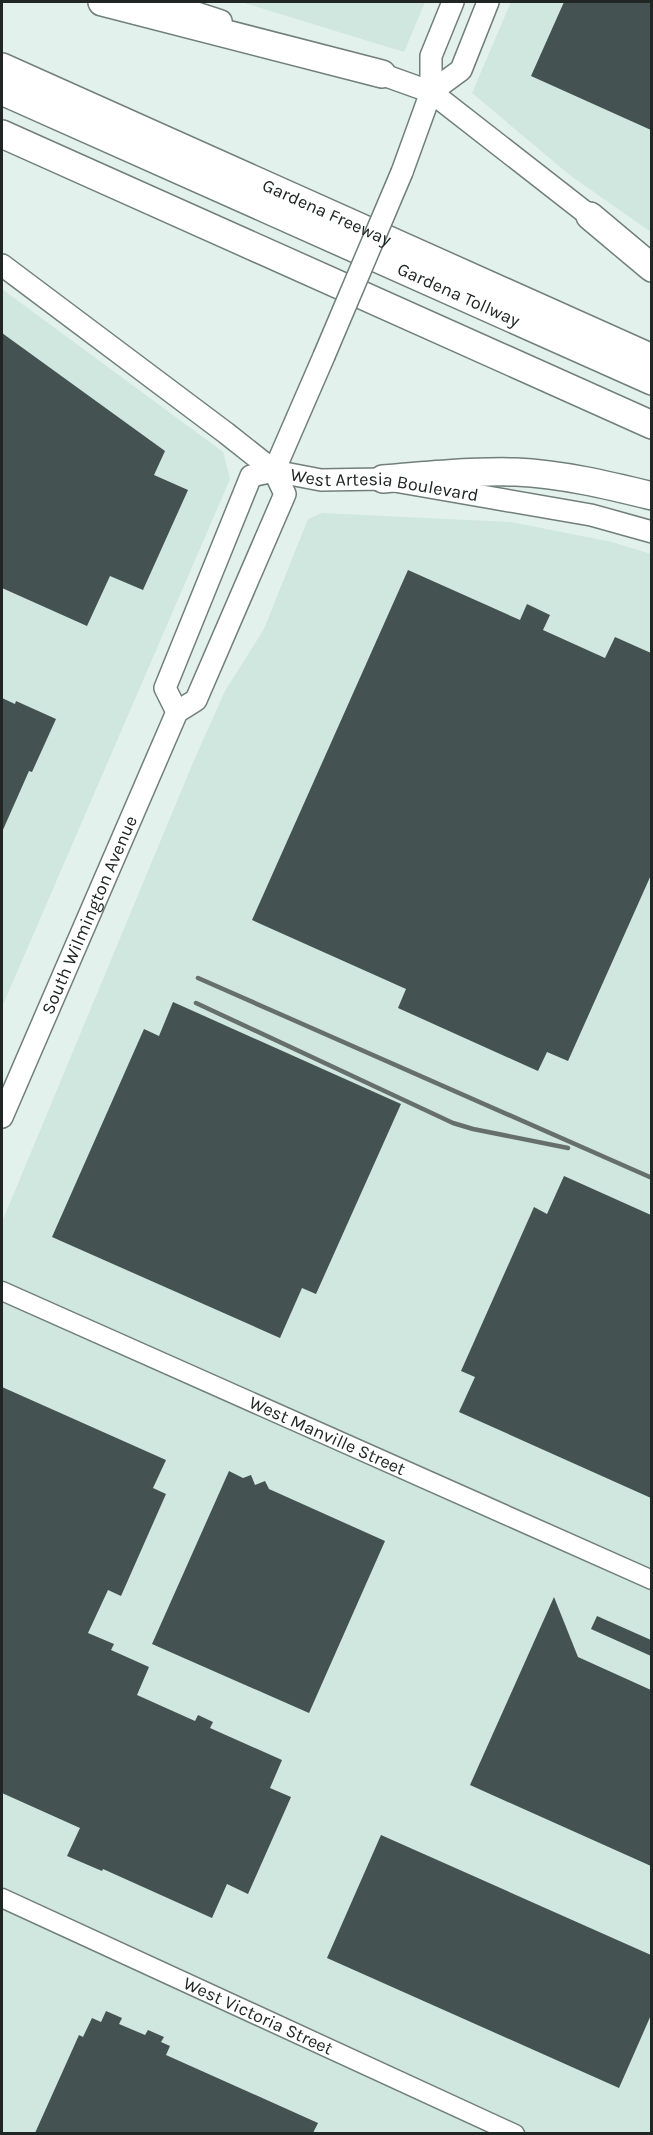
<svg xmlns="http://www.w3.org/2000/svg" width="653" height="2135" font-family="Karla,sans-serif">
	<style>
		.built { fill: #cfe7de }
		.building { fill: #445251 }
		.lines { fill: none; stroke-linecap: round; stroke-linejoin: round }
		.tertiary-casing { stroke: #717f7a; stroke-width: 21 }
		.secondary-casing { stroke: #717f7a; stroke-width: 24 }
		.motorway-casing { stroke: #717f7a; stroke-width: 30 }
		.tertiary { stroke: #fff; stroke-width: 18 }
		.secondary { stroke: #fff; stroke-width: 21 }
		.motorway { stroke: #fff; stroke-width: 27 }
		.rail { stroke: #666f6c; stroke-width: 4.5 }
		.secondary-bridge-casing { stroke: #717f7a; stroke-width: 24; stroke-linecap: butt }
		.secondary-bridge { stroke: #fff; stroke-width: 21 }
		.labels { text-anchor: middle; stroke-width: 6; stroke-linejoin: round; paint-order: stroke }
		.street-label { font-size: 18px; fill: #202624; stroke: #fff }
	</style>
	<rect width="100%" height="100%" fill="#e2f1ec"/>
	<path class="built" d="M 241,2 L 425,2 L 404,52 Z
		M 511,2 L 651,2 L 651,232 L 571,176 L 472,93 Z
		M 2,289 L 223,452 L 230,479 L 2,1007 Z
		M 322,513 L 511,522 L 612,542 L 651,554 L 651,2133 L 2,2134 L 2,1222 L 195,758 L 225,691 L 264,629 L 308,519 Z"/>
	<path class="building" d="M 564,2 L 651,2 L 651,130 L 531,76 Z
		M 2,333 L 165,451 L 154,475 L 188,490 L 143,590 L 110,576 L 87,626 L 2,588 Z
		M 408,570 L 520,620 L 527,604 L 550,615 L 543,630 L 605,658 L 615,637 L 651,653 L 651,875 L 568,1061 L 547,1052 L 538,1071 L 398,1008 L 406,989 L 252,920 Z
		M 2,698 L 15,704 L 16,701 L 56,719 L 32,772 L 29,771 L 2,832 Z
		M 173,1002 L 401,1104 L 316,1294 L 302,1288 L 280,1338 L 52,1237 L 144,1029 L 159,1036 Z
		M 564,1176 L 651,1215 L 651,1498 L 459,1412 L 475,1377 L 461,1371 L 534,1207 L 547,1214 Z
		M 2,1387 L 166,1460 L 153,1488 L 166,1494 L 121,1596 L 108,1590 L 88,1633 L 114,1644 L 111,1650 L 149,1667 L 137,1695 L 195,1721 L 198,1715 L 213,1722 L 210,1728 L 282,1760 L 270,1788 L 291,1797 L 248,1894 L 227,1884 L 212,1918 L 103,1869 L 102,1871 L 67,1856 L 80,1828 L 2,1793 Z
		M 229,1471 L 243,1478 L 251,1475 L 255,1485 L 265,1481 L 269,1489 L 385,1541 L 309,1713 L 152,1644 Z
		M 554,1597 L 578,1657 L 651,1690 L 651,1866 L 470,1785 Z
		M 597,1616 L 651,1640 L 651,1656 L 591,1629 Z
		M 381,1835 L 651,1955 L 651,2015 L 619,2088 L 327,1958 Z
		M 106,2011 L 122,2018 L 119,2024 L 145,2035 L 148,2030 L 164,2037 L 161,2042 L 170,2046 L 166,2055 L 318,2123 L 313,2133 L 35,2133 L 79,2035 L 83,2037 L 92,2018 L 101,2022 Z"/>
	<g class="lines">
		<g class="tertiary-casing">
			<g id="tertiary">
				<path id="s1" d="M 2,1291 L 652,1580"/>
				<path id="s2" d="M 2,1898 L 515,2134"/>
			</g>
		</g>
		<g class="secondary-casing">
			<g id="secondary">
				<path d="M 163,2 L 221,21"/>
				<path d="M 367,69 L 431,92 L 590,216 L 602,224"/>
				<path d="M 431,92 L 461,70 L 488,2"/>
				<path d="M 402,172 L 431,92 L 431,56 L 453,2"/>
				<path id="s3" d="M 2,265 L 226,433 L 274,471 L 321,480 L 383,479 L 591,515 L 652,532"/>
				<path d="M 177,712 L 165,688 L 251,476 L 274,471"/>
				<path id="s4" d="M 2,1117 L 177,712 L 196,700 L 285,494 L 274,471 L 324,356"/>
			</g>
		</g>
		<g class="motorway-casing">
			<g id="motorway">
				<path d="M 102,2 L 382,74"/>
				<path id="s5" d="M 2,67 L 652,358"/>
				<path id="s6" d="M 2,91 L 652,381"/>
				<path d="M 2,134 L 652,425"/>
				<path d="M 590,216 L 652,268"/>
				<path d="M 383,479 C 427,475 471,471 516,472 C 561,474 608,485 652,496"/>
			</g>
		</g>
		<use href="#tertiary" class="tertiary"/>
		<use href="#secondary" class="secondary"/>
		<use href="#motorway" class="motorway"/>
		<path class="rail" d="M 198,978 L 652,1178
			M 196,1003 L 453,1123 L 473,1129 L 568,1148"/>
		<g class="secondary-bridge-casing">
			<path id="secondary-bridge" d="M 324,356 L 402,172"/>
		</g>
		<use href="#secondary-bridge" class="secondary-bridge"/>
	</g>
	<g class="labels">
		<g class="street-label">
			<text dy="6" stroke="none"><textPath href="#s5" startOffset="356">Gardena Freeway</textPath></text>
			<text dy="6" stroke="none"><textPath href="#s6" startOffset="500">Gardena Tollway</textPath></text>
			<text dy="6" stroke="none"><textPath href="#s3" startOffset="453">West Artesia Boulevard</textPath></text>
			<text dy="6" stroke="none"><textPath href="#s4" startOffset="220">South Wilmington Avenue</textPath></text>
			<text dy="6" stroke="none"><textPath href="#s1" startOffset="356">West Manville Street</textPath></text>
			<text dy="6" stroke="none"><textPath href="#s2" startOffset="282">West Victoria Street</textPath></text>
		</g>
	</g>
	<rect width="653" height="2135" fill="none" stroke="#202624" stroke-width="6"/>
</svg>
